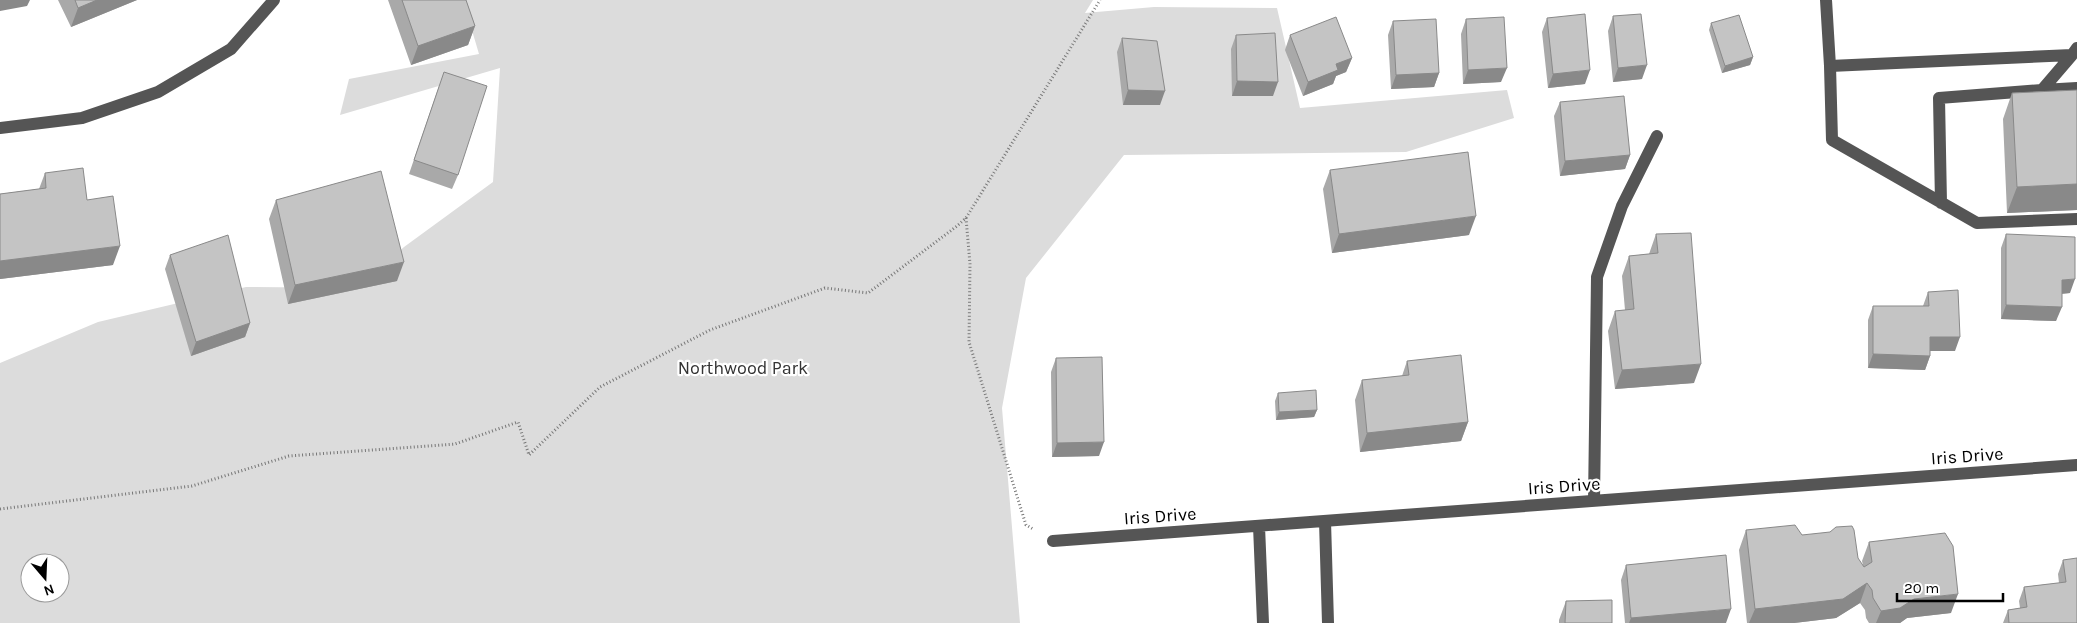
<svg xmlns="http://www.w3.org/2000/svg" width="2077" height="623" font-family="Karla,sans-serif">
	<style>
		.green { fill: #dcdcdc; fill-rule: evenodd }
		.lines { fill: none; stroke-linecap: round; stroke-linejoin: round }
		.path { stroke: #777; stroke-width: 3; stroke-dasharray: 1 2.5; stroke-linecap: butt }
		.minor { stroke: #555; stroke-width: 12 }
		.wall { fill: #a9a9a9 }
		.shaded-wall { fill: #898989 }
		.building { fill: #c4c4c4; stroke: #898989 }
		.labels { text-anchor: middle; stroke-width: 4.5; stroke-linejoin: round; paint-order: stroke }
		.park-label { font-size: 18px; fill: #333; stroke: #fff }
		.street-label { font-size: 18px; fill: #000; stroke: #fff }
	</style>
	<rect width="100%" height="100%" fill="#fff"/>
	<path class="green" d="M 463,0 L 1093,0 L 1085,13 L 1154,7 L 1277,8 L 1300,108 L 1507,90 L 1514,118 L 1406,152 L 1124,155 L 1026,278 L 1002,408 L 1020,623 L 0,623 L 0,363 L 98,322 L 246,287 L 358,288 L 404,247 L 493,182 L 500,68 L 340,115 L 349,79 L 479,54 ZM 30,563 L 60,563 L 60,593 L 30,593 Z"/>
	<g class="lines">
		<path class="path" d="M 966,218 L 970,264 L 969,342 L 1026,525 L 1033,529
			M 0,509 L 192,486 L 289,456 L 455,444 L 518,422 L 529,455 L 600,387 L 710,330 L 825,288 L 868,293 L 957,226 L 966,218 L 1100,0"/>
		<path class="minor" d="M 1826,0 L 1830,66 L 2072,55 L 2077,48
			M 1830,66 L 1832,140 L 1977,223 L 2077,219
			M 2042,90 L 2077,88
			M 0,128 L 82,118 L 158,92 L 231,49 L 274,0
			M 1941,203 L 1939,98 L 2042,90 L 2072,55
			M 1594,501 L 1597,277 L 1622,206 L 1657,136
			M 1325,521 L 1328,623
			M 1259,526 L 1263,623
			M 1053,541 L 2077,465"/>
	</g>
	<path class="wall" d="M 58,0 L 137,0 L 71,27 Z
		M 388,0 L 466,0 L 475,26 L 468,45 L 411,65 Z
		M 1613,16 L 1642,79 L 1613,82 L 1608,31 Z
		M 1547,18 L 1585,84 L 1548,88 L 1542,32 Z
		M 1466,19 L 1501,82 L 1463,84 L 1461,34 Z
		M 1393,21 L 1439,73 L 1434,87 L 1391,89 L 1388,35 Z
		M 1711,23 L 1753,57 L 1750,65 L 1722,73 L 1709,30 Z
		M 1236,35 L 1273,96 L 1232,96 L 1231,49 Z
		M 1290,35 L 1352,58 L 1346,72 L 1336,76 L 1333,84 L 1303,96 L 1285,50 Z
		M 1122,38 L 1160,105 L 1123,105 L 1117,52 Z
		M 439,86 L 458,175 L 452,189 L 409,174 Z
		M 2077,90 L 2077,210 L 2007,213 L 2003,119 L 2012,93 Z
		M 1560,102 L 1630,155 L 1625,169 L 1560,176 L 1554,116 Z
		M 1330,170 L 1469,235 L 1332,253 L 1323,189 Z
		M 45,173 L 87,200 L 113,265 L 0,279 L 0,194 L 39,189 Z
		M 276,200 L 397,281 L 288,304 L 269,219 Z
		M 1656,234 L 1694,383 L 1615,389 L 1608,331 L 1615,311 L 1625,310 L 1622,276 L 1629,256 L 1649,254 Z
		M 2006,234 L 2070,293 L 2062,294 L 2056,321 L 2001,319 L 2001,248 Z
		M 170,255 L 250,323 L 245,337 L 191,356 L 165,269 Z
		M 1928,292 L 1955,351 L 1930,351 L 1930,356 L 1925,370 L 1868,368 L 1868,320 L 1873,306 L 1923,306 Z
		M 1056,358 L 1099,456 L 1052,457 L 1051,372 Z
		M 1407,361 L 1468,422 L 1461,441 L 1360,452 L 1355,400 L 1362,380 L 1402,376 Z
		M 1278,393 L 1317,410 L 1314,417 L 1276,420 L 1275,401 Z
		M 1746,530 L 1802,535 L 1863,565 L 1862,561 L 1869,542 L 1951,613 L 1907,618 L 1900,623 L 1869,623 L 1866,618 L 1865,610 L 1860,603 L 1836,618 L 1794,623 L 1747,623 L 1739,550 Z
		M 2063,560 L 2077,623 L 2003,623 L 2008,610 L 2020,608 L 2019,601 L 2024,587 L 2059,583 L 2058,574 Z
		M 1626,565 L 1726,623 L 1625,623 L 1621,580 Z
		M 1566,601 L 1612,623 L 1559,623 L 1559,620 Z"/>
	<path class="shaded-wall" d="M 0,0 L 30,0 L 27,6 L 0,11 Z
		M 97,0 L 137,0 L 71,27 L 78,8 Z
		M 475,26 L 468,45 L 411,65 L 418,46 Z
		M 1753,57 L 1750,65 L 1722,73 L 1725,66 Z
		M 1352,58 L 1346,72 L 1336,76 L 1333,84 L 1303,96 L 1308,82 L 1336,64 Z
		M 1647,65 L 1642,79 L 1613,82 L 1618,68 Z
		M 1507,68 L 1501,82 L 1463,84 L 1468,70 Z
		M 1590,70 L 1585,84 L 1548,88 L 1553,74 Z
		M 1439,73 L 1434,87 L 1391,89 L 1396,75 Z
		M 1237,81 L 1278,82 L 1273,96 L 1232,96 Z
		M 1128,90 L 1165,91 L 1160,105 L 1123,105 Z
		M 1630,155 L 1625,169 L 1560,176 L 1565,161 Z
		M 2077,184 L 2077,210 L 2007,213 L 2017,187 Z
		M 1476,216 L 1469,235 L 1332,253 L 1339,234 Z
		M 120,246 L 113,265 L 0,279 L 0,261 Z
		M 404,262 L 397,281 L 288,304 L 295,285 Z
		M 2075,279 L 2070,293 L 2057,294 L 2062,280 Z
		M 2006,305 L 2062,307 L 2056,321 L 2001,319 Z
		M 250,323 L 245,337 L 191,356 L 196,342 Z
		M 1930,337 L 1960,337 L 1955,351 L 1925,351 Z
		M 1873,354 L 1930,356 L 1925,370 L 1868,368 Z
		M 1701,364 L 1694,383 L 1615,389 L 1622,370 Z
		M 1317,410 L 1314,417 L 1276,420 L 1279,412 Z
		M 1468,422 L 1461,441 L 1360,452 L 1367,433 Z
		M 1104,442 L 1099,456 L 1052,457 L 1057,443 Z
		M 1867,583 L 1860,603 L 1836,618 L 1794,623 L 1749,623 L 1755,609 Z
		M 1958,594 L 1951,613 L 1907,618 L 1900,623 L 1876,623 L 1881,611 L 1914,599 Z
		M 1731,609 L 1726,623 L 1629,623 L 1631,618 Z"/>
	<path class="building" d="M 75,0 L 97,0 L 78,8 Z
		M 402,0 L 466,0 L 475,26 L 418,46 Z
		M 1585,14 L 1590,70 L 1553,74 L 1547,18 Z
		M 1641,14 L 1647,65 L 1618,68 L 1613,16 Z
		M 1739,15 L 1753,57 L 1725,66 L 1711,23 Z
		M 1336,17 L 1352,58 L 1336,64 L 1338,70 L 1308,82 L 1290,35 Z
		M 1504,17 L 1507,68 L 1468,70 L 1466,19 Z
		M 1436,19 L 1439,73 L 1396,75 L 1393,21 Z
		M 1275,33 L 1278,82 L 1237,81 L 1236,35 Z
		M 1122,38 L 1157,41 L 1165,91 L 1128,90 Z
		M 444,72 L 487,86 L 458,175 L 414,160 Z
		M 2077,90 L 2077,184 L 2017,187 L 2012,93 Z
		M 1624,96 L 1630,155 L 1565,161 L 1560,102 Z
		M 1468,152 L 1476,216 L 1339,234 L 1330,170 Z
		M 83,168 L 87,200 L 113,196 L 120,246 L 0,261 L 0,194 L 46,188 L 45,173 Z
		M 381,171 L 404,262 L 295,285 L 276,200 Z
		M 1691,233 L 1701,364 L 1622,370 L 1615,311 L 1634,309 L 1629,256 L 1658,253 L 1656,234 Z
		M 2006,234 L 2075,237 L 2075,279 L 2062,280 L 2062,307 L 2006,305 Z
		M 228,235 L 250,323 L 196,342 L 170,255 Z
		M 1958,290 L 1960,337 L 1930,337 L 1930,356 L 1873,354 L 1873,306 L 1929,306 L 1928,292 Z
		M 1461,355 L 1468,422 L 1367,433 L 1362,380 L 1409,375 L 1407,361 Z
		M 1102,357 L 1104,442 L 1057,443 L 1056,358 Z
		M 1316,390 L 1317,410 L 1279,412 L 1278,393 Z
		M 1795,525 L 1802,535 L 1830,532 L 1836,527 L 1852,526 L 1854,530 L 1858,558 L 1864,567 L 1872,562 L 1869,542 L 1945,533 L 1953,546 L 1958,594 L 1914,599 L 1900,608 L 1881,611 L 1873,598 L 1872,590 L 1867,583 L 1843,599 L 1755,609 L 1746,530 Z
		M 1726,555 L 1731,609 L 1631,618 L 1626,565 Z
		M 2077,558 L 2077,623 L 2009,623 L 2008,610 L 2027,607 L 2024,587 L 2066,582 L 2063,560 Z
		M 1612,600 L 1612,623 L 1565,623 L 1566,601 Z"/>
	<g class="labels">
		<g class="park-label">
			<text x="743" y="374">Northwood Park</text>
		</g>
		<g class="street-label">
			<text transform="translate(1967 456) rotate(-4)" y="6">Iris Drive</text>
			<text transform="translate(1564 486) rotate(-4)" y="6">Iris Drive</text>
			<text transform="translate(1160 516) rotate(-4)" y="6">Iris Drive</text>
		</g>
	</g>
	<g transform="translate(45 578) rotate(161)"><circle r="24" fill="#ffffff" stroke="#999999"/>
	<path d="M0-4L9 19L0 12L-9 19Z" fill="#000000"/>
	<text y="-8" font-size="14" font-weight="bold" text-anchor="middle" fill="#000000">N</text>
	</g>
	<path d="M1897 593v8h106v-8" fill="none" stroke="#000000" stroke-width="2.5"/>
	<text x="1904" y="593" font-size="15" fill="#000000" stroke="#ffffff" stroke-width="4" paint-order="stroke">20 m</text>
</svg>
